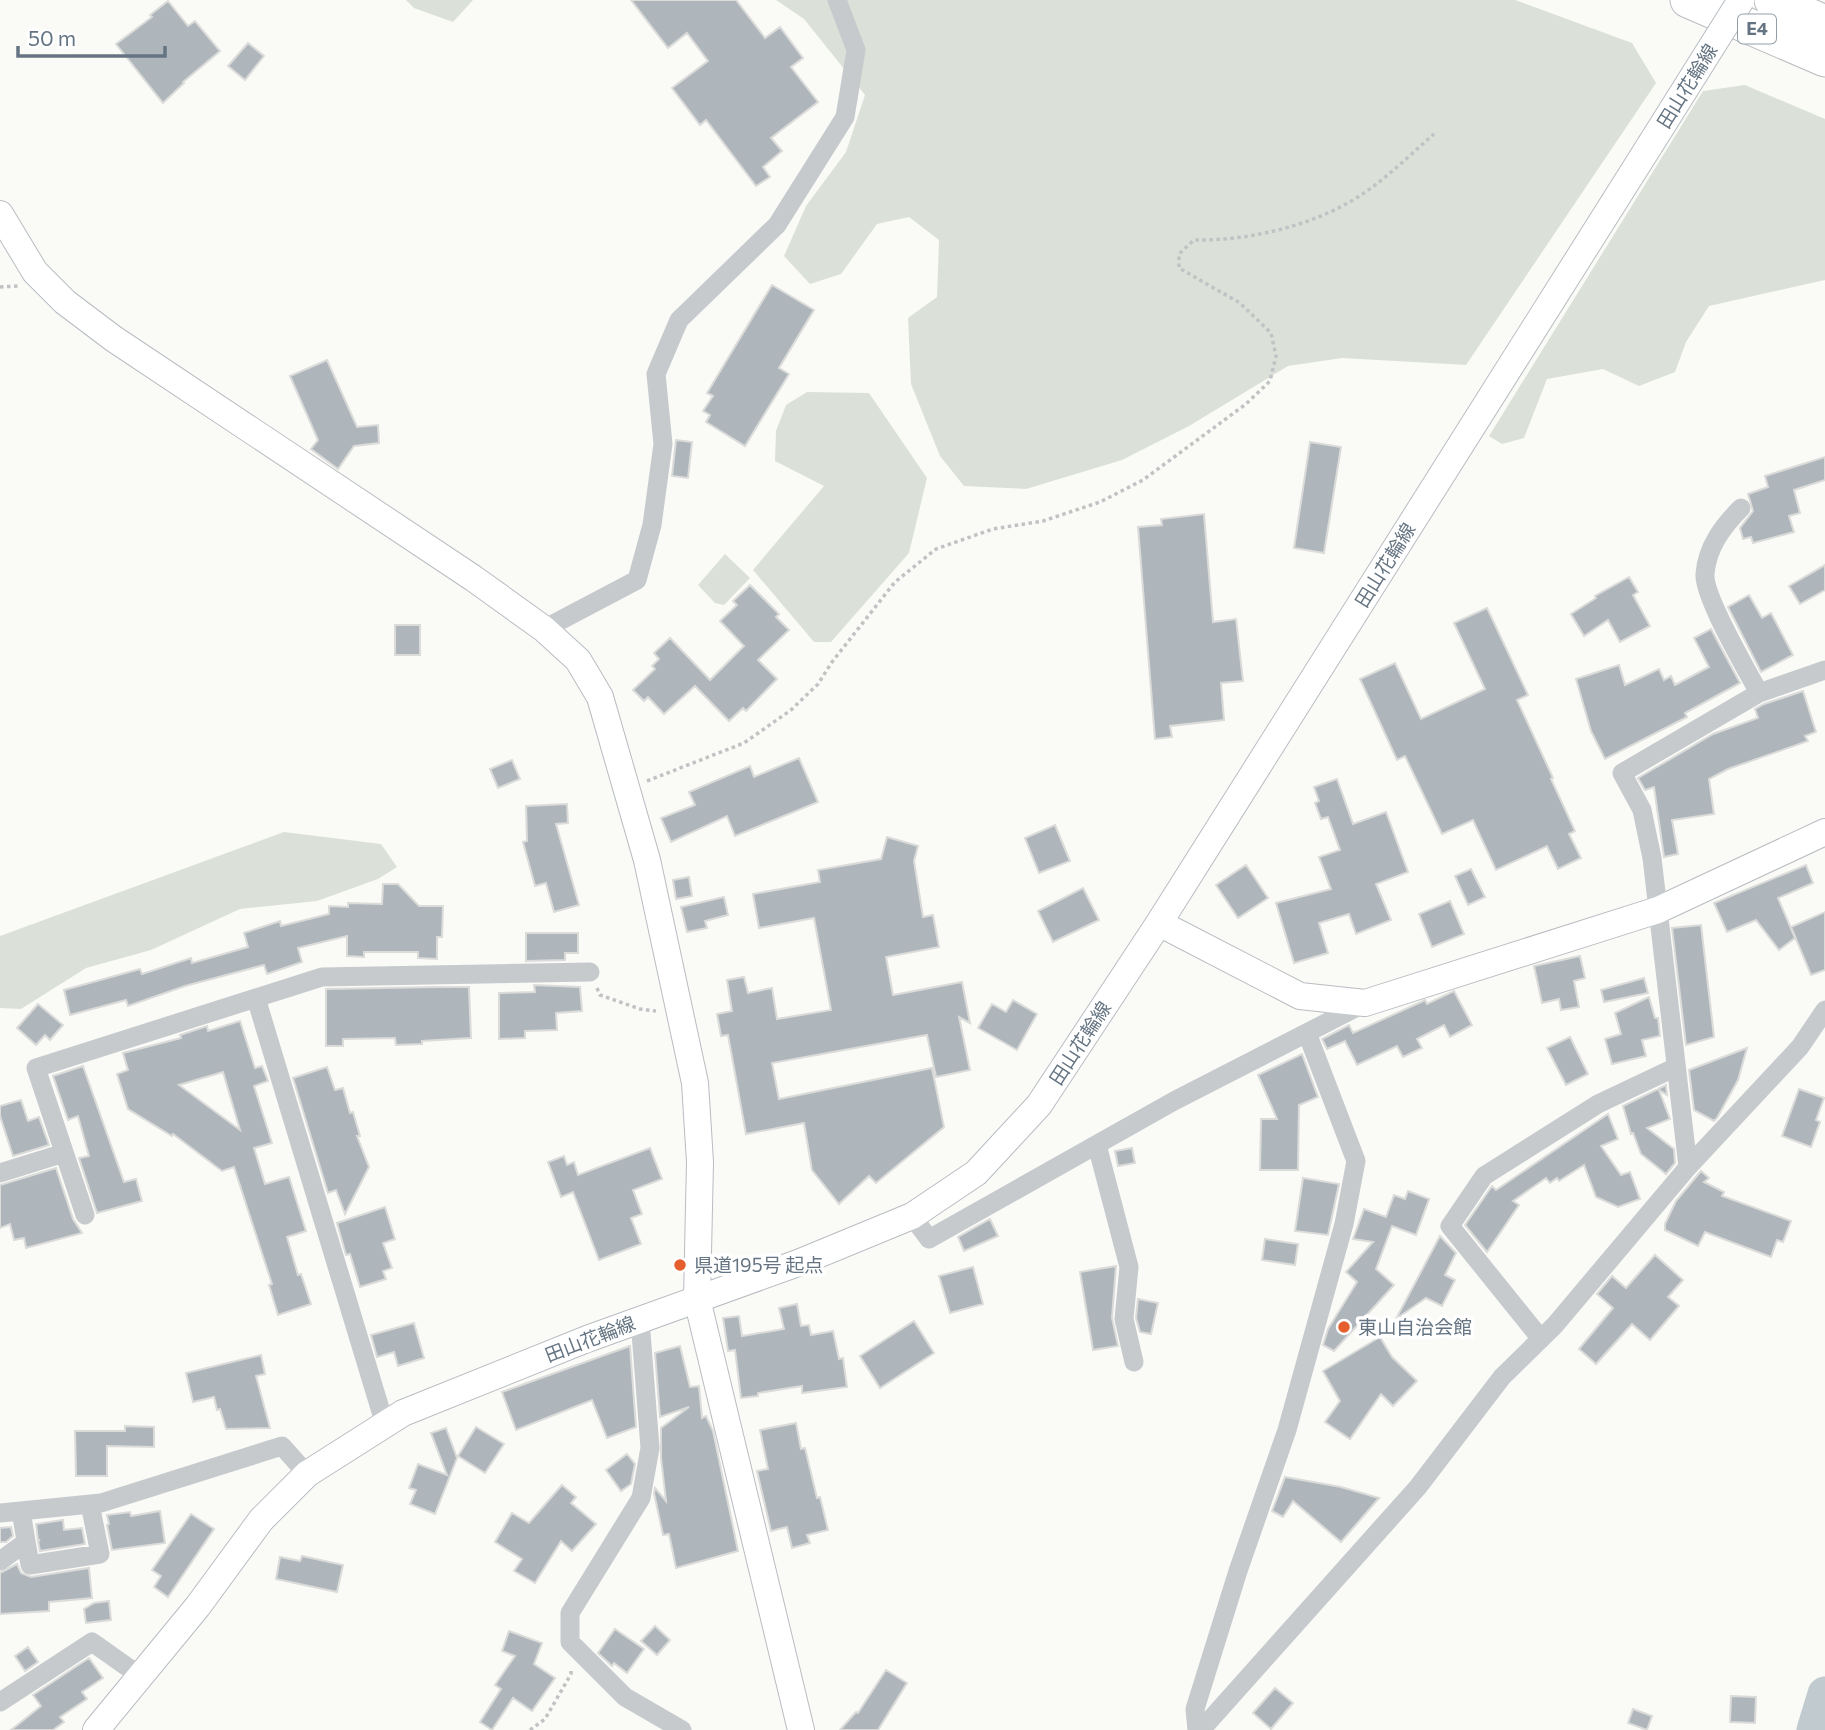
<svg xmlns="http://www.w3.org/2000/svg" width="1825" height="1730" font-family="Commissioner,'Noto Sans JP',sans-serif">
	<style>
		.green { fill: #dbe1d8 }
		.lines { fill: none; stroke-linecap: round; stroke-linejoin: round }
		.river { stroke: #c0cacf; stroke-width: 35 }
		.building { fill: #aeb6bc; stroke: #dbdcda; stroke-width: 2; fill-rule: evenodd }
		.secondary-casing { stroke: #b8bdc2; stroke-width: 28 }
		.highway-casing { stroke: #b9bcbf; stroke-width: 37 }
		.path { stroke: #c0c2c4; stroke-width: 3.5; stroke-dasharray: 3.5 3.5; stroke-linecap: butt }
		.street { stroke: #c6cacd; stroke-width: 19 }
		.secondary { stroke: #fff; stroke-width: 26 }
		.highway { stroke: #fff; stroke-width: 35 }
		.secondary-bridge-casing { stroke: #b8bdc2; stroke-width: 28; stroke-linecap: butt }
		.secondary-bridge { stroke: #fff; stroke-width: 26 }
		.poi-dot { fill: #e45f2d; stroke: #fff; stroke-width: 2.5 }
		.labels { text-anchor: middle; stroke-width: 7; stroke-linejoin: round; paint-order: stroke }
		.shield { fill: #fff; stroke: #939ea8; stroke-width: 2 }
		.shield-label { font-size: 18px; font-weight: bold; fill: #657482 }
		.street-label { font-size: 19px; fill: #657482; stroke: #fff }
		.poi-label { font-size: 19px; fill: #657482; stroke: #fff; text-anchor: start }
	</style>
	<rect width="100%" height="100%" fill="#fafaf7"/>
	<path class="green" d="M 406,0 L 473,0 L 453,22 L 414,8 Z
		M 776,0 L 1515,0 L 1632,43 L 1656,83 L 1466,365 L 1342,358 L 1288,366 L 1189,426 L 1122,460 L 1026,489 L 964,486 L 940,456 L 911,384 L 908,318 L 937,297 L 939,240 L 909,217 L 877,224 L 841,274 L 810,284 L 784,256 L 806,206 L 846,152 L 865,95 L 804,19 Z
		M 1745,85 L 1825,119 L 1825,280 L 1709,306 L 1686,342 L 1675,372 L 1639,386 L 1603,369 L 1547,379 L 1524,438 L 1502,444 L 1489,436 L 1703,91 Z
		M 807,392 L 869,393 L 927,478 L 909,553 L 831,642 L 814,642 L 753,570 L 824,486 L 775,461 L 776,431 L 786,405 Z
		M 725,554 L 750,578 L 724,605 L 715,603 L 698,585 Z
		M 284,832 L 381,844 L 397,867 L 378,879 L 317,901 L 240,909 L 151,950 L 86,968 L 21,1009 L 0,1008 L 0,936 Z"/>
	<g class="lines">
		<path class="river" d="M 1814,1730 L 1825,1694"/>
	</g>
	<path class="building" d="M 631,0 L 736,0 L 765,38 L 780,27 L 803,58 L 791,67 L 818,102 L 771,138 L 782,151 L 763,167 L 770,177 L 756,186 L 706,120 L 700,125 L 672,88 L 708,61 L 687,33 L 668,48 Z
		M 168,1 L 188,26 L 195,21 L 220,51 L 183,82 L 184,83 L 163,103 L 116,44 L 152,17 L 150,15 Z
		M 248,43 L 264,56 L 245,80 L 228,66 Z
		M 772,285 L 814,310 L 779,368 L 789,374 L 745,446 L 706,422 L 710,415 L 703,411 L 713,396 L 707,393 Z
		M 327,360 L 357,427 L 378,425 L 379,443 L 354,446 L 338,469 L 311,449 L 318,440 L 290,376 Z
		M 676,440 L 692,442 L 688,478 L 672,476 Z
		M 1310,442 L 1341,447 L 1324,553 L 1294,548 Z
		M 1825,457 L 1825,480 L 1794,490 L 1800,513 L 1789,516 L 1794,532 L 1753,543 L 1751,537 L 1743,539 L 1740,528 L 1753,511 L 1748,494 L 1768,487 L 1765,476 Z
		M 1204,514 L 1213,622 L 1236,619 L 1243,681 L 1221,683 L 1224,720 L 1170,726 L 1172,737 L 1155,739 L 1138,527 L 1162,525 L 1161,519 Z
		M 1825,565 L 1825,590 L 1800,604 L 1789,586 Z
		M 1629,577 L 1638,592 L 1633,595 L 1650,626 L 1620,642 L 1608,620 L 1584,636 L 1571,614 L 1596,598 L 1595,596 Z
		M 750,585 L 779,614 L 776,617 L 789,630 L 758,660 L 777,679 L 746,711 L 743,708 L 729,721 L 695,686 L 664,714 L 648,697 L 644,701 L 633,690 L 655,669 L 652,666 L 659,659 L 654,653 L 670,638 L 710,680 L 744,646 L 720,621 L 737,605 L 733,601 Z
		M 1749,595 L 1762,618 L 1771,613 L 1793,655 L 1761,672 L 1728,607 Z
		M 1487,608 L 1528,695 L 1517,700 L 1553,778 L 1551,779 L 1575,831 L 1569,834 L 1581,858 L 1558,869 L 1547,846 L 1496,870 L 1473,820 L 1442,834 L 1405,756 L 1397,760 L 1360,679 L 1395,663 L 1421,719 L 1485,689 L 1454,623 Z
		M 395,625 L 420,625 L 420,655 L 395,655 Z
		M 1711,629 L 1740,683 L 1685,713 L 1687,717 L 1605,759 L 1591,731 L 1576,679 L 1619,665 L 1625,685 L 1659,669 L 1664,680 L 1671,676 L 1675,685 L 1709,667 L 1694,638 Z
		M 1803,691 L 1816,732 L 1805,736 L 1808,741 L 1728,769 L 1709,779 L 1714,814 L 1672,820 L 1678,854 L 1664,857 L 1654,787 L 1645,790 L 1638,778 L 1713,734 L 1758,718 L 1755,709 L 1764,704 Z
		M 799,758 L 818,802 L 735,836 L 727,816 L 671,842 L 661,818 L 695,805 L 689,792 L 750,766 L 754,777 Z
		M 512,760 L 520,779 L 498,788 L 490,769 Z
		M 1337,779 L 1353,824 L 1386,812 L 1408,872 L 1376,884 L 1391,920 L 1356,934 L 1349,914 L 1319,923 L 1328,953 L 1294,963 L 1276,903 L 1331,889 L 1319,857 L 1340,850 L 1328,817 L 1321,819 L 1315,803 L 1319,801 L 1314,787 Z
		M 567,804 L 568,823 L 556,824 L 579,905 L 554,912 L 546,883 L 535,886 L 523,842 L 527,841 L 526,806 Z
		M 1055,825 L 1070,861 L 1039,873 L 1025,838 Z
		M 887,837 L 918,846 L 914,861 L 923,917 L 933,915 L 939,947 L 886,957 L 893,995 L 962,982 L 970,1023 L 959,1017 L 970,1070 L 936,1077 L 927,1035 L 772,1063 L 779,1099 L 932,1068 L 944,1127 L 876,1183 L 869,1176 L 839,1204 L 812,1170 L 804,1123 L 746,1134 L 728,1035 L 721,1036 L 717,1014 L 732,1011 L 727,980 L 744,977 L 748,993 L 772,988 L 777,1019 L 831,1010 L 814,918 L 759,928 L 753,894 L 820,882 L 818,870 L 881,859 Z
		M 1246,865 L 1268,898 L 1238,918 L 1216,885 Z
		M 1806,865 L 1813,883 L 1778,898 L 1795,938 L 1779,950 L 1756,920 L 1727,932 L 1714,903 Z
		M 1471,869 L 1485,897 L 1468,905 L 1455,876 Z
		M 689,877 L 692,896 L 676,899 L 673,880 Z
		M 383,884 L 398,884 L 419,906 L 443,906 L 442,937 L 437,937 L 437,959 L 418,958 L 418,952 L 364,952 L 364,957 L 347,956 L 347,936 L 298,948 L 302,962 L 267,974 L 264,965 L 185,986 L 128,1006 L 126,1000 L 70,1015 L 64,990 L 140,969 L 142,974 L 191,958 L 192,963 L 248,947 L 244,933 L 280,921 L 281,926 L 329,914 L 329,906 L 348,907 L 348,903 L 382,904 Z
		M 1083,888 L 1099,920 L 1053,942 L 1038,911 Z
		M 724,897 L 728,915 L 705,921 L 707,928 L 687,932 L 681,907 Z
		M 1450,901 L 1464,934 L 1432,947 L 1419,914 Z
		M 1825,912 L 1825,970 L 1811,975 L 1791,927 Z
		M 1701,925 L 1714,1037 L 1686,1045 L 1672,928 Z
		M 526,933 L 578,933 L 578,953 L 565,953 L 565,960 L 526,961 Z
		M 1580,956 L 1585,978 L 1574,981 L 1579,1007 L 1561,1010 L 1559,999 L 1542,1003 L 1534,966 Z
		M 1644,978 L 1648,993 L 1604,1002 L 1601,990 Z
		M 534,985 L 580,987 L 582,1011 L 556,1013 L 557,1030 L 525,1031 L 525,1038 L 499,1039 L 499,993 L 535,992 Z
		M 437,987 L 469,987 L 471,1038 L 422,1041 L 422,1044 L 396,1045 L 395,1038 L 343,1039 L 343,1046 L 326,1046 L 326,989 Z
		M 1454,991 L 1472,1025 L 1450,1037 L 1444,1025 L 1417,1039 L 1422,1048 L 1403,1057 L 1397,1046 L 1357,1065 L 1345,1041 L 1327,1049 L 1322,1039 L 1349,1025 L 1353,1033 L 1421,1002 L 1425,1000 L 1427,1004 Z
		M 1649,997 L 1655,1018 L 1658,1018 L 1660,1036 L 1642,1040 L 1646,1056 L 1612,1064 L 1605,1039 L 1621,1034 L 1615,1013 Z
		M 1013,1000 L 1037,1014 L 1017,1050 L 978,1028 L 992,1004 L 1006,1012 Z
		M 38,1004 L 63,1025 L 50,1040 L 45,1035 L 36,1045 L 17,1028 Z
		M 240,1021 L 255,1068 L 262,1066 L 268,1081 L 254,1086 L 272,1143 L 254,1148 L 265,1184 L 289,1177 L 306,1231 L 287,1237 L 298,1275 L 301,1274 L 311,1304 L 278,1315 L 269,1285 L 272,1284 L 234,1167 L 222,1171 L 173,1134 L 172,1136 L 128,1109 L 117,1074 L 128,1070 L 123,1053 L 181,1038 L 180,1035 L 207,1026 L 208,1031 ZM 223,1072 L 240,1130 L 179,1085 Z
		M 1570,1037 L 1588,1074 L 1566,1085 L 1547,1048 Z
		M 1747,1048 L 1738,1080 L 1717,1118 L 1714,1121 L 1694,1110 L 1689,1070 Z
		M 1302,1054 L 1318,1097 L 1299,1105 L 1298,1170 L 1260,1170 L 1261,1119 L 1277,1119 L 1258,1075 Z
		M 83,1066 L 124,1182 L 136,1179 L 142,1201 L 97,1213 L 79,1158 L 89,1156 L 78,1116 L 68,1120 L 53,1076 Z
		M 327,1067 L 335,1090 L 343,1088 L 350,1113 L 353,1112 L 360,1136 L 357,1136 L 369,1167 L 345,1214 L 336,1190 L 328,1193 L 293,1078 Z
		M 1666,1085 L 1667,1095 L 1659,1090 L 1670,1119 L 1647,1128 L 1674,1149 L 1675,1163 L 1666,1174 L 1641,1154 L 1633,1133 L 1631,1134 L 1623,1106 Z
		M 1799,1089 L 1824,1098 L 1816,1120 L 1820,1122 L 1811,1147 L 1782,1136 Z
		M 21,1100 L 28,1121 L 39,1117 L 49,1145 L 13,1156 L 0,1116 L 0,1106 Z
		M 1608,1114 L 1618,1139 L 1601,1146 L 1621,1175 L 1630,1172 L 1640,1199 L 1618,1207 L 1596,1197 L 1584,1165 L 1559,1181 L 1557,1178 L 1550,1183 L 1546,1178 L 1513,1201 L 1519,1205 L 1487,1252 L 1465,1225 L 1492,1186 L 1496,1190 Z
		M 650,1148 L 662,1179 L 633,1190 L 642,1214 L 631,1218 L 641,1244 L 599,1260 L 573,1192 L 561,1197 L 548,1162 L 564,1156 L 567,1165 L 574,1162 L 578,1175 Z
		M 1132,1148 L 1135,1163 L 1118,1166 L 1115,1151 Z
		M 56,1168 L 73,1219 L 82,1233 L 26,1248 L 24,1238 L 14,1240 L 10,1224 L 0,1228 L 0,1185 Z
		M 1701,1171 L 1709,1178 L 1704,1182 L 1724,1192 L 1722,1196 L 1791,1221 L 1783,1242 L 1777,1240 L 1771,1257 L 1705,1232 L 1698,1246 L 1665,1230 L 1665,1224 L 1676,1201 Z
		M 1303,1178 L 1339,1184 L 1328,1235 L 1295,1231 Z
		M 1408,1191 L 1429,1199 L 1416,1235 L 1392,1226 L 1376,1269 L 1394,1285 L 1334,1351 L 1323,1345 L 1328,1329 L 1357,1282 L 1346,1272 L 1373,1242 L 1353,1239 L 1364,1209 L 1386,1217 L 1394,1195 L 1405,1199 Z
		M 385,1207 L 395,1239 L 383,1243 L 392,1268 L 383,1271 L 386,1279 L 360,1287 L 350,1254 L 346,1255 L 337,1223 Z
		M 990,1219 L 998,1236 L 964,1251 L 958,1237 Z
		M 1440,1236 L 1456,1253 L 1445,1275 L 1455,1280 L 1442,1306 L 1426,1298 L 1396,1319 Z
		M 1265,1239 L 1298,1244 L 1295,1265 L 1262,1260 Z
		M 1655,1255 L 1683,1280 L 1668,1297 L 1679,1306 L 1650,1340 L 1632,1324 L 1596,1364 L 1579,1349 L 1613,1308 L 1597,1294 L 1612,1276 L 1626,1288 Z
		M 1116,1266 L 1112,1318 L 1118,1346 L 1093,1350 L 1080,1272 Z
		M 973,1267 L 983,1304 L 950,1313 L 939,1276 Z
		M 1138,1299 L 1158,1303 L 1151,1334 L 1140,1332 L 1136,1318 Z
		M 797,1304 L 801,1326 L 809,1325 L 811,1335 L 833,1331 L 839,1359 L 843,1358 L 847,1387 L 802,1393 L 802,1386 L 758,1393 L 758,1396 L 741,1398 L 735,1350 L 728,1351 L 723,1318 L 739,1316 L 742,1336 L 784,1329 L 779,1308 Z
		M 914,1321 L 934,1353 L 880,1388 L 860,1356 Z
		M 414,1323 L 424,1358 L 398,1366 L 394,1352 L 377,1357 L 371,1335 Z
		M 1380,1337 L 1392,1357 L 1417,1381 L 1393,1406 L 1381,1394 L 1350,1439 L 1325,1422 L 1340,1401 L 1323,1371 Z
		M 630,1346 L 636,1427 L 607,1438 L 592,1400 L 516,1430 L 502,1392 Z
		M 680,1346 L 690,1387 L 699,1386 L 702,1418 L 706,1416 L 713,1431 L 738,1551 L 676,1568 L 669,1534 L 663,1535 L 654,1493 L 655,1488 L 666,1501 L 661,1458 L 661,1428 L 689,1407 L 660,1417 L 655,1353 Z
		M 261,1355 L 265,1374 L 256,1376 L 270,1428 L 226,1429 L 220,1409 L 217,1410 L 214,1397 L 193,1402 L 186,1373 Z
		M 796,1423 L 801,1449 L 805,1448 L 817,1498 L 820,1497 L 828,1530 L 807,1535 L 810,1543 L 792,1548 L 787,1527 L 771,1531 L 757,1471 L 768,1469 L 760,1430 Z
		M 125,1426 L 154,1427 L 154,1447 L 107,1446 L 107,1476 L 76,1476 L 75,1431 L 125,1431 Z
		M 476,1427 L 504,1444 L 485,1473 L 458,1456 Z
		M 446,1428 L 457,1458 L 435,1514 L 410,1504 L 416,1490 L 409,1488 L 418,1464 L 447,1475 L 431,1433 Z
		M 627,1454 L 635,1464 L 631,1484 L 621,1491 L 606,1470 Z
		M 1285,1477 L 1341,1487 L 1379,1498 L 1341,1542 L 1293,1501 L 1283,1517 L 1272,1511 Z
		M 562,1485 L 576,1497 L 571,1503 L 596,1524 L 572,1551 L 561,1541 L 535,1583 L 514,1571 L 522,1559 L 495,1542 L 512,1513 L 529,1523 Z
		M 160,1511 L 165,1543 L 112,1550 L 107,1525 L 109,1524 L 107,1515 L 130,1512 L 131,1516 Z
		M 191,1514 L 214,1529 L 168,1597 L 154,1587 L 161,1576 L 152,1570 Z
		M 63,1520 L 64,1530 L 82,1528 L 85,1544 L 40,1551 L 38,1541 L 40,1540 L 38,1540 L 36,1524 Z
		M 11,1527 L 13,1536 L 6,1542 L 0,1542 L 0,1528 Z
		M 302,1556 L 343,1565 L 337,1592 L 276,1579 L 280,1557 L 300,1561 Z
		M 17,1564 L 21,1573 L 31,1577 L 89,1568 L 92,1598 L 49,1602 L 49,1611 L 0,1614 L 0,1573 Z
		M 109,1601 L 111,1620 L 86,1623 L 84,1609 L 94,1603 Z
		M 655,1626 L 670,1640 L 657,1655 L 641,1641 Z
		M 615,1629 L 644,1649 L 627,1673 L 614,1663 L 612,1666 L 598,1653 Z
		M 509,1631 L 542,1643 L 534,1664 L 555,1678 L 532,1711 L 513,1698 L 492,1730 L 480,1722 L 501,1689 L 495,1685 L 515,1656 L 502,1651 Z
		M 28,1647 L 38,1662 L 25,1671 L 15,1656 Z
		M 89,1658 L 103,1678 L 82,1692 L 87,1699 L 60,1717 L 64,1722 L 53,1730 L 11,1730 L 41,1706 L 33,1695 Z
		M 886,1670 L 907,1683 L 878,1730 L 840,1730 L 856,1712 L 858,1713 Z
		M 1275,1688 L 1293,1703 L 1271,1729 L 1253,1713 Z
		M 1731,1696 L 1756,1697 L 1755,1723 L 1730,1722 Z
		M 1633,1709 L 1652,1716 L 1647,1730 L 1628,1723 Z"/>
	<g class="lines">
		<g class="secondary-casing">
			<path id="secondary" d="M 0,214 L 35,272 L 65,302 L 114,339 L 473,578 L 544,629 L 578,660 L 600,697 L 647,860 L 695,1083 L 700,1162 L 697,1299 L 801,1730
				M 1159,923 L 1300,996 L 1365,1003 L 1658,910 L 1825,832
				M 96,1730 L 198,1606 L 261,1520 L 307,1474 L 403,1413 L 587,1339 L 798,1263 L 912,1216 L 976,1173 L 1039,1105 L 1159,923 L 1650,145"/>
		</g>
		<g class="highway-casing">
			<path id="highway" d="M 1688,0 L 1825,59
				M 1772,0 L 1825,23"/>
		</g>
		<path class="path" d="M 0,287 L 18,286
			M 647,781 L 744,743 L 791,710 L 818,684 L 832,662 L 895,582 L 936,549 L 993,529 L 1043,521 L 1100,502 L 1143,480 L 1246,404 L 1270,381 L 1276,356 L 1271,333 L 1240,303 L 1179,268 L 1179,254 L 1194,240 C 1250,241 1317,225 1364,193 C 1389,176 1411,154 1434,134
			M 597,988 L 600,995 L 640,1009 L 656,1011
			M 530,1730 L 545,1719 L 571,1674 L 571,1669"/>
		<path class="street" d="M 1741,508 C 1723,526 1707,547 1705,574 C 1703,596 1747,670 1759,693
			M 544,629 L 637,580 L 652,525 L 663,444 L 656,374 L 679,320 L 777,225 L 845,117 L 856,50 L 837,0
			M 256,998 L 385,1425
			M 1097,1145 L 1129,1267 L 1124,1319 L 1134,1362
			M 1688,1167 L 1652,858 L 1642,810 L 1622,773 L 1759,693 L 1825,670
			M 0,1173 L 64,1153
			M 85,1215 L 36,1068 L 322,977 L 590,972
			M 912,1216 L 929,1239 L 1174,1101 L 1365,1003
			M 640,1320 L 650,1448 L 641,1498 L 570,1613 L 570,1642 L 625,1697 L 682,1730
			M 1541,1339 L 1450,1226 L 1484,1176 L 1598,1104 L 1676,1067
			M 21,1511 L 30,1565 L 100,1554 L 90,1504
			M 0,1513 L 101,1503 L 282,1446 L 307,1474
			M 0,1561 L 26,1542
			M 0,1702 L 92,1642 L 140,1676
			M 1197,1730 L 1195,1709 L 1238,1571 L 1287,1430 L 1344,1224 L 1356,1161 L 1307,1033
			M 1201,1730 L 1418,1487 L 1502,1377 L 1555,1325 L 1688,1167 L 1800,1047 L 1825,1010"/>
		<use href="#secondary" class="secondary"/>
		<use href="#highway" class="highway"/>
		<g class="secondary-bridge-casing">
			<path id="secondary-bridge" d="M 1650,145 L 1741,0"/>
		</g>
		<use href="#secondary-bridge" class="secondary-bridge"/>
	</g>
	<g class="poi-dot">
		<circle cx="680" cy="1265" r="7"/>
		<circle cx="1344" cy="1327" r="7"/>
	</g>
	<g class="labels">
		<rect class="shield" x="1738" y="14.5" width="38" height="29" rx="5"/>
		<g class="shield-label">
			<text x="1757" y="35">E4</text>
		</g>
		<g class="street-label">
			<text transform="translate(1687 86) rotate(-58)" y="7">田山花輪線</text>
			<text transform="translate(1385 565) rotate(-58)" y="7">田山花輪線</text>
			<text transform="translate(1080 1043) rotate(-57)" y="7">田山花輪線</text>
			<text transform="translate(590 1339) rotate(-21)" y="7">田山花輪線</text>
		</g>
		<g class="poi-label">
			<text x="694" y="1272">県道195号 起点</text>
			<text x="1358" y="1334">東山自治会館</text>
		</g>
	</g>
	<path d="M18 46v10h147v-10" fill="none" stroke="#657482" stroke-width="3.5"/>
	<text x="28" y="46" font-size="21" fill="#657482" stroke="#ffffff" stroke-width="5" paint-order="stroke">50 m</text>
</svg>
